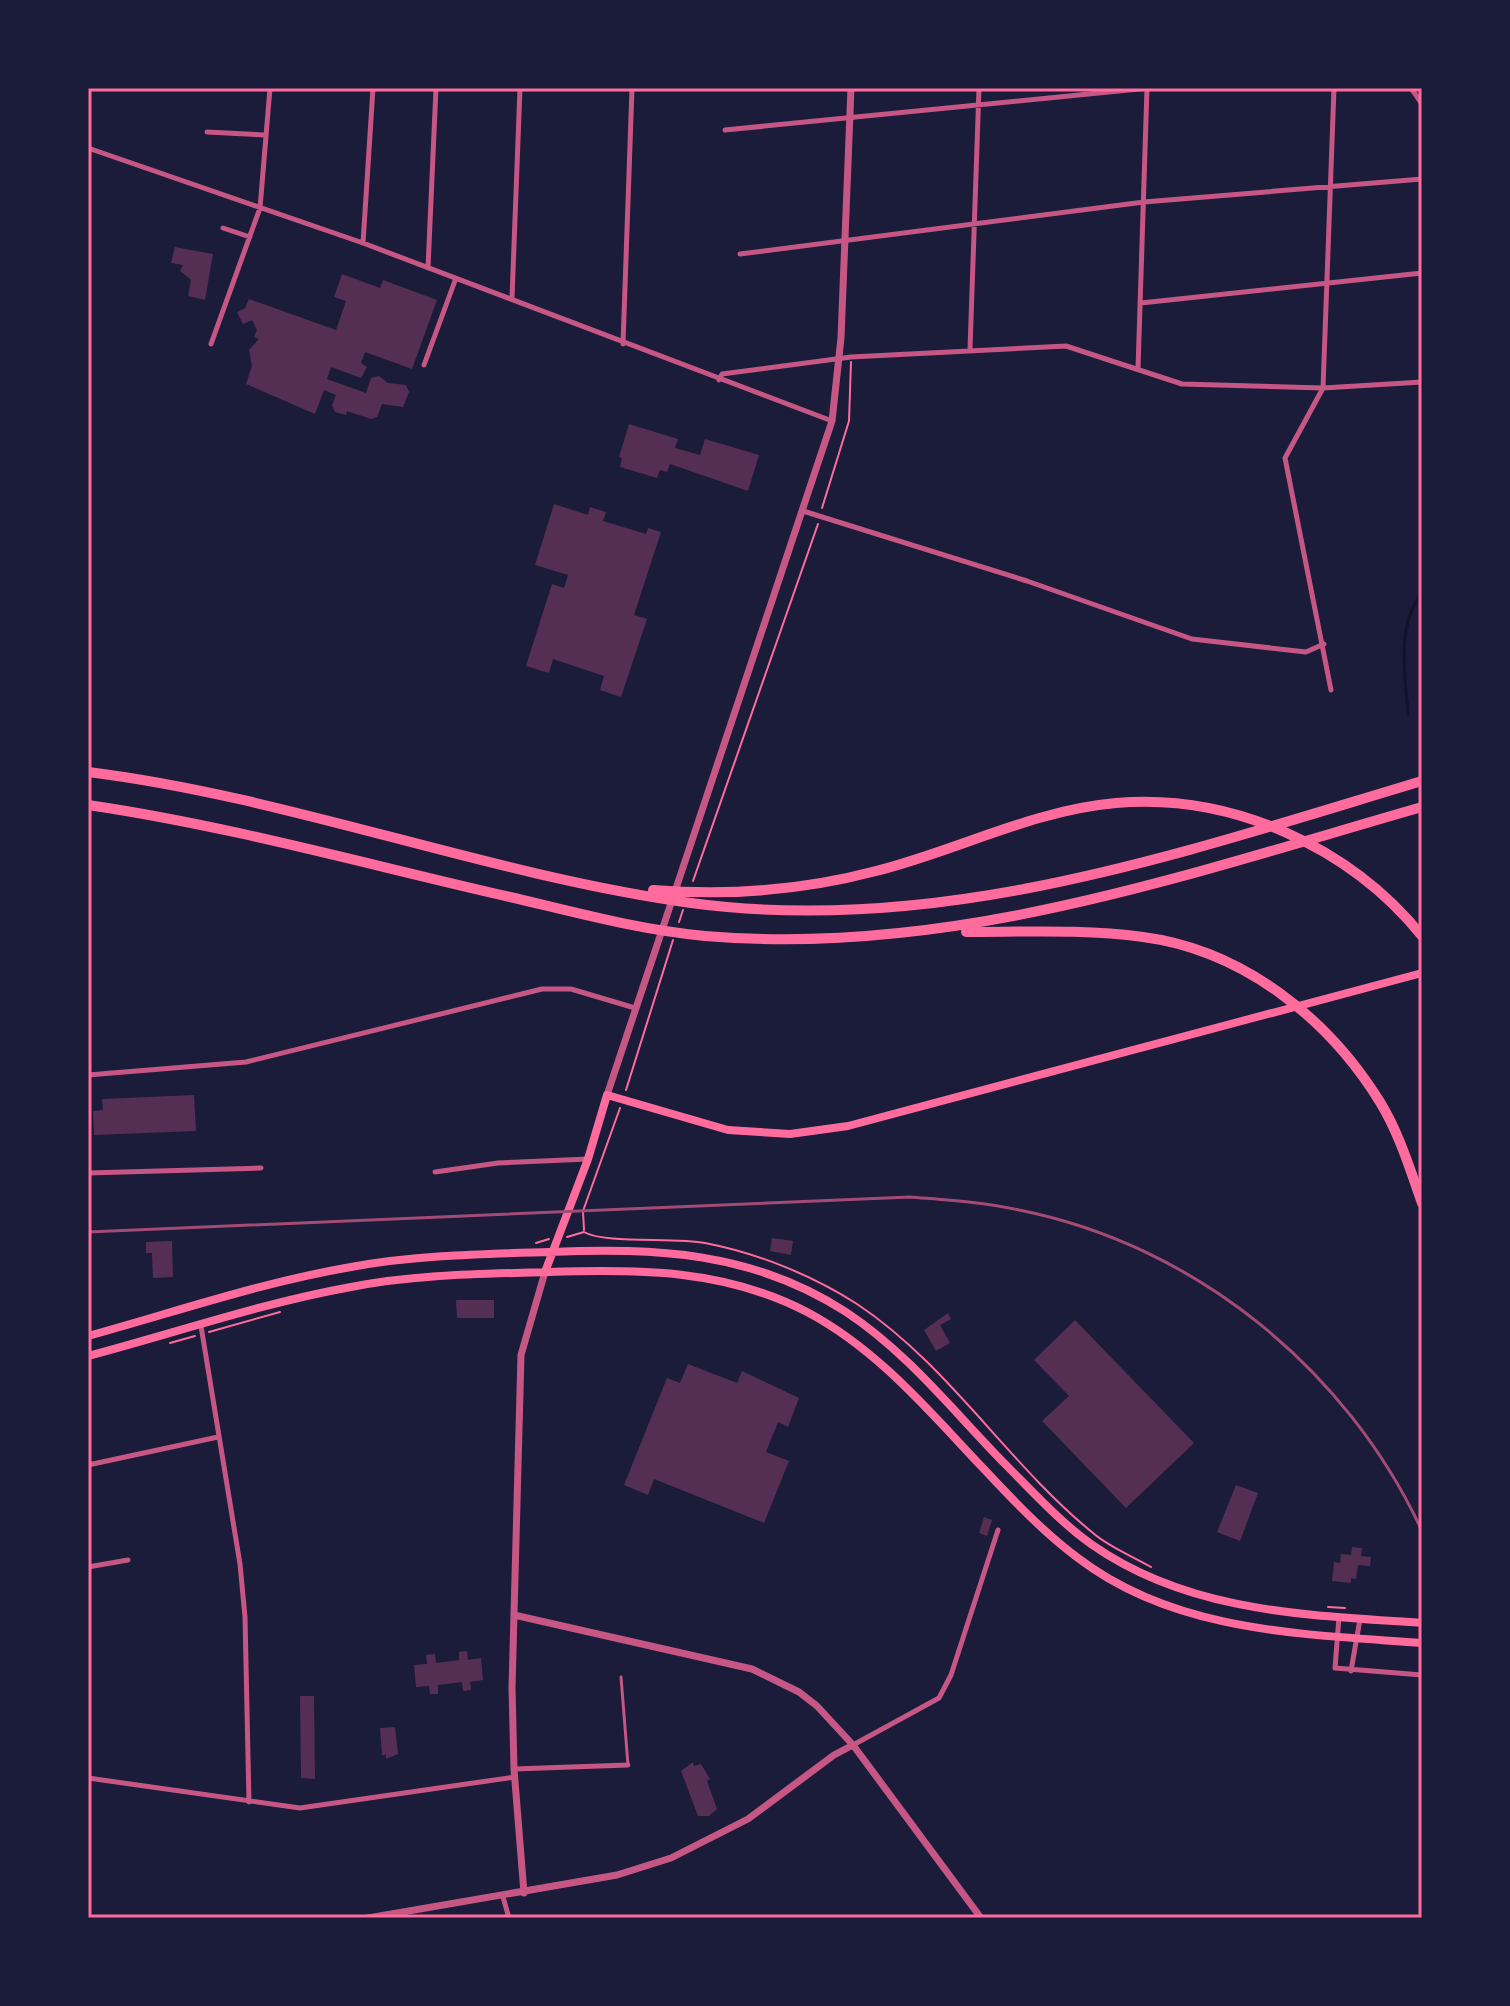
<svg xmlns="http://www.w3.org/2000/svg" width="1510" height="2006" font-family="Mulish,sans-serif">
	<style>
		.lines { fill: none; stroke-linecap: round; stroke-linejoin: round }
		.stream { stroke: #12122b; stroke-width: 3 }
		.building { fill: #542f53 }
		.path { stroke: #ff6b9d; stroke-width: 2 }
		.service { stroke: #c65784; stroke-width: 3 }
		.minor { stroke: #c65784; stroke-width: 5 }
		.tertiary { stroke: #c65784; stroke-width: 7 }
		.secondary { stroke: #ff6b9d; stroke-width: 8 }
		.motorway { stroke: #ff6b9d; stroke-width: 10 }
		.rail { stroke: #a44b75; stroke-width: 3 }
		.neatline { fill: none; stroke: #ff6b9d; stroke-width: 3 }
	</style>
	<rect width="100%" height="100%" fill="#1b1b3a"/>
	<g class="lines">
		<path class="stream" d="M 1408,715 C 1405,677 1396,624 1422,593"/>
	</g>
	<path class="building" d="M 175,247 L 213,254 L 205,300 L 188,296 L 191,280 L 180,271 L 183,265 L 171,263 Z
		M 342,274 L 380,288 L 383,280 L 437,300 L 412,369 L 365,352 L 361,363 L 367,367 L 361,378 L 331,367 L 327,379 L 366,393 L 371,378 L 379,376 L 388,383 L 406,385 L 409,392 L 403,407 L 382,404 L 377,417 L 371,419 L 347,411 L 346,415 L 335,412 L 332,405 L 336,395 L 324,390 L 315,414 L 246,384 L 252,366 L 249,350 L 259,339 L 254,337 L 257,330 L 252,320 L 243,324 L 237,312 L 245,308 L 249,299 L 336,330 L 346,301 L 334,297 Z
		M 629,424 L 678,439 L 675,448 L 700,455 L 705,439 L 759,455 L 748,491 L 670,464 L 667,472 L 660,470 L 657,478 L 620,467 L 622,458 L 619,457 Z
		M 554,504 L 588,515 L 590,507 L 606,512 L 603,521 L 646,534 L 648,528 L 661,532 L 634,615 L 647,619 L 621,697 L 600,690 L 604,676 L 553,659 L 549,673 L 526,666 L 552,584 L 564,588 L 568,575 L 535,565 Z
		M 194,1095 L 196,1131 L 94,1135 L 93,1111 L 103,1110 L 102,1099 Z
		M 772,1238 L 793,1241 L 791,1255 L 770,1251 Z
		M 172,1241 L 173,1277 L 153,1278 L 152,1253 L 146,1253 L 146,1242 Z
		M 456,1300 L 494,1300 L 494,1318 L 457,1318 Z
		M 948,1313 L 951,1319 L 940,1325 L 950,1343 L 936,1351 L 924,1330 Z
		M 1075,1320 L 1194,1443 L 1126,1508 L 1042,1421 L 1069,1396 L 1034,1360 Z
		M 688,1364 L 737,1383 L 742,1371 L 799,1398 L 788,1427 L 778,1422 L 766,1452 L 789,1461 L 764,1523 L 654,1479 L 648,1495 L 624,1485 L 667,1378 L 680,1383 Z
		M 1236,1485 L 1258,1493 L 1240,1541 L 1217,1532 Z
		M 984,1517 L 992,1520 L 987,1536 L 979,1533 Z
		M 1352,1547 L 1362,1548 L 1361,1556 L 1371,1557 L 1370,1566 L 1358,1565 L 1356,1579 L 1351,1578 L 1351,1583 L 1332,1581 L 1334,1562 L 1340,1563 L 1341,1554 L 1351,1555 Z
		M 467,1651 L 468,1660 L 481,1658 L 483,1680 L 470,1682 L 471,1690 L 463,1691 L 462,1682 L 438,1685 L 438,1694 L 430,1694 L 429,1686 L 416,1687 L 414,1665 L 427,1664 L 426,1655 L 435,1654 L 436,1663 L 459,1660 L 459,1652 Z
		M 300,1696 L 314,1696 L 315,1779 L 301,1778 Z
		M 395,1727 L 398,1754 L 386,1759 L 386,1755 L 382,1755 L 380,1728 Z
		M 693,1762 L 694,1766 L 701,1764 L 710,1779 L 707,1781 L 717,1809 L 709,1816 L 698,1816 L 681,1771 Z"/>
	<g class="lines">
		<path class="path" d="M 822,508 L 849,421 L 851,362
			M 693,881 L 818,524
			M 679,922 L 683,910
			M 626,1090 L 673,940
			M 584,1230 L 583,1211 L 620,1108
			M 567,1237 L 584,1232 C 604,1244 675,1237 705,1243 C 757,1253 812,1275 857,1304 C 949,1365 1008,1464 1093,1533 C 1109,1547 1132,1556 1151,1567
			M 536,1243 L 549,1239
			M 209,1332 L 280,1312
			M 170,1343 L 195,1336
			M 1328,1607 L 1345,1608"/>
		<path class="service" d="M 621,1677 L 628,1765"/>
		<path class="minor" d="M 1411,88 L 1422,104
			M 725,130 L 1149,88
			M 207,132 L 266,135
			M 88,148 L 363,243 L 832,421
			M 223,228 L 250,237
			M 363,243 L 373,88
			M 740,254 L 1144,202 L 1422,179
			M 428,268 L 436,88
			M 512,298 L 520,88
			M 1141,303 L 1422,273
			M 211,344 L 260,208 L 270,88
			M 623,344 L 632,88
			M 970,349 L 979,88
			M 424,365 L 456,278
			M 1138,369 L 1147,88
			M 719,380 L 722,374 L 851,357 L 1066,346 L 1182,384 L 1323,388 L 1422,382
			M 803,511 L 1027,581 L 1192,639 L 1306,652 L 1324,644
			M 1331,690 L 1285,458 L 1323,388 L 1334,88
			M 88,1075 L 246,1062 L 542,989 L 571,989 L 635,1008
			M 435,1172 L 498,1163 L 588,1159
			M 88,1173 L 261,1168
			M 201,1326 L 240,1564 L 245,1617 L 249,1802
			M 88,1465 L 218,1437
			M 88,1567 L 128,1560
			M 1339,1617 L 1335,1668 L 1422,1675
			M 1351,1671 L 1360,1619
			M 853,1745 L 939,1698 L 951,1675 L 998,1530
			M 514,1769 L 628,1765
			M 88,1778 L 300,1808 L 515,1777
			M 503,1897 L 509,1918"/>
		<path class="tertiary" d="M 607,1095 L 832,421 L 841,338 L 851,88
			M 514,1615 L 752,1669 L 799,1692 L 817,1706 L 853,1745 L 981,1918
			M 524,1893 L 514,1769 L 512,1688 L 521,1355 L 545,1272
			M 368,1918 L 617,1875 L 671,1858 L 748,1819 L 834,1755 L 853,1745"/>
		<path class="secondary" d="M 545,1272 L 588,1159 L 607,1095 L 728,1130 L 790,1134 L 848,1126 L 1422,973
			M 88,1336 C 175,1312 263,1282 351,1267 C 416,1255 483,1254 549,1252 C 656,1248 752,1251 846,1312 C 908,1353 953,1411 1005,1464 C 1032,1491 1060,1522 1091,1544 C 1189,1613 1307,1615 1422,1623
			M 88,1356 C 175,1333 262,1303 351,1287 C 416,1274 483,1274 549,1272 C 638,1269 725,1269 807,1312 C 877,1349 928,1410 982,1467 C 1012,1499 1043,1532 1078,1558 C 1176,1633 1304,1634 1422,1643"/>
		<path class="motorway" d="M 88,772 C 290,797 488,875 691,903 C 943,937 1184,852 1422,781
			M 88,805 C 231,826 369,865 510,897 C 574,912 639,930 705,936 C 954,957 1187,874 1422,807
			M 653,890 C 727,896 804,890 876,871 C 956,851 1033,810 1116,803 C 1232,793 1350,847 1422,936
			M 966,932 C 1025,932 1084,929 1143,937 C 1243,950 1328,1018 1380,1102 C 1399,1133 1410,1169 1422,1203"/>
		<path class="rail" d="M 88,1232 L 910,1197 C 946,1200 983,1202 1019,1210 C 1195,1245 1347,1369 1422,1531"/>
	</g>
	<rect width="1510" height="2006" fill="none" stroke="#1b1b3a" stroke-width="180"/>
	<rect x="90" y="90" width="1330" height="1826" class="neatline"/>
</svg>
